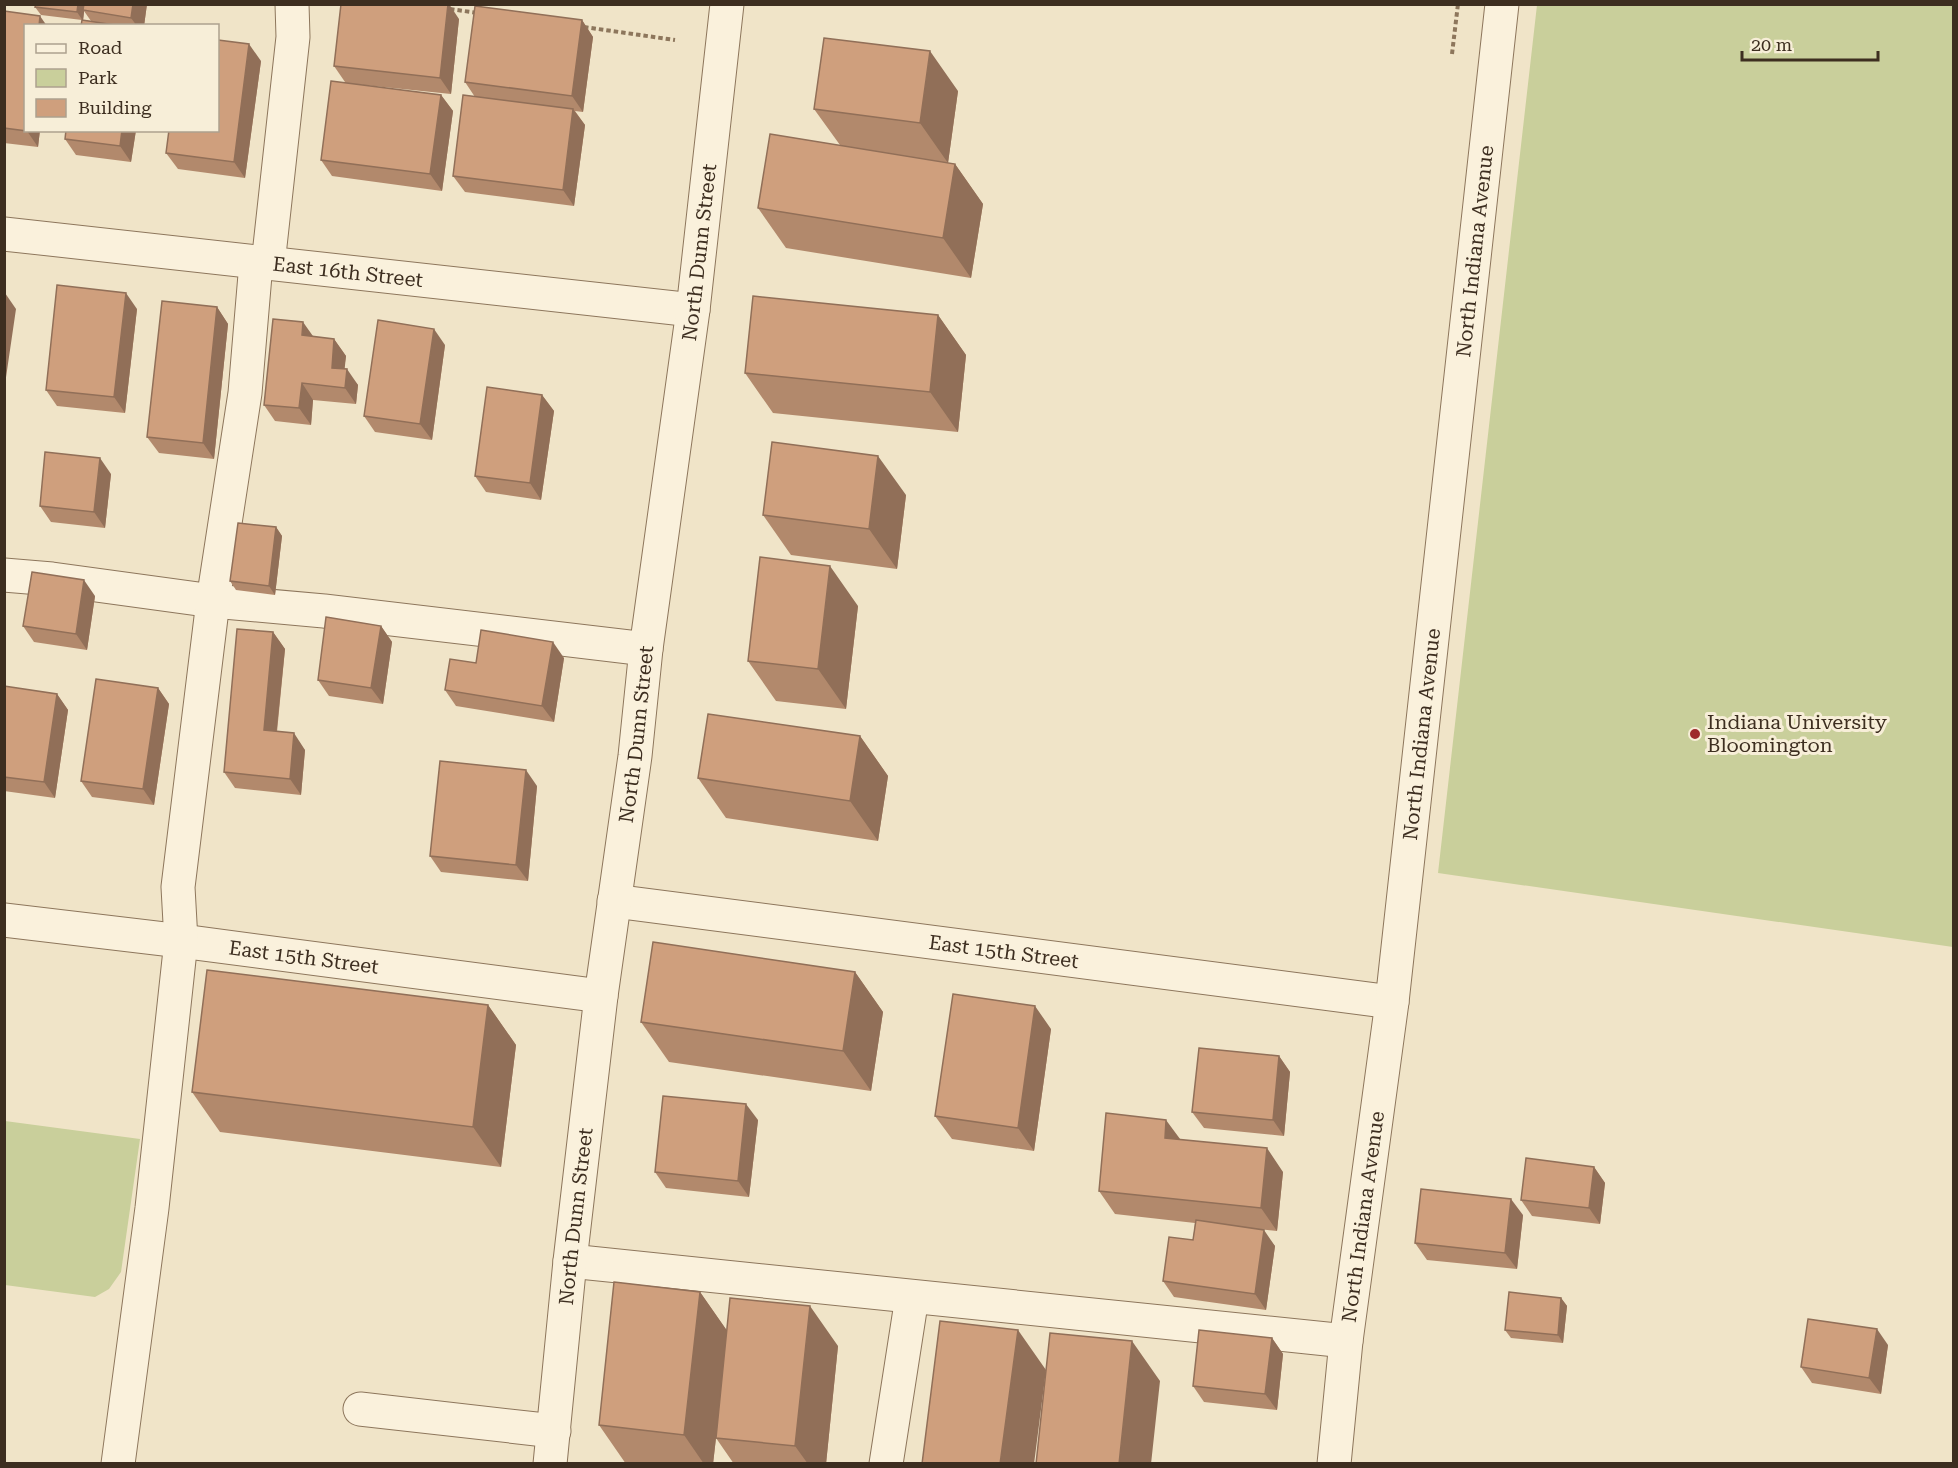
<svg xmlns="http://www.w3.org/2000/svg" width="1958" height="1468" font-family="'Roboto Serif',serif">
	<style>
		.green { fill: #c9cf9b }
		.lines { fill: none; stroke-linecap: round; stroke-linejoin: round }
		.minor-casing { stroke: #8d765c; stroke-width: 35 }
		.path { stroke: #8d765c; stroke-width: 4; stroke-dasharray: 4.5 3; stroke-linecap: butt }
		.minor { stroke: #faf1dc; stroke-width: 33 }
		.wall { fill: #b2896c; fill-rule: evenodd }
		.shaded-wall { fill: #916f58 }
		.building { fill: #cf9f7d; stroke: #916f58; stroke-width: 1.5 }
		.poi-dot { fill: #9e2a2b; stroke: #f7eed8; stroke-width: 2 }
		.labels { text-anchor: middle; stroke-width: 6; stroke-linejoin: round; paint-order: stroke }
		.street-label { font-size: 20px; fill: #3d2e20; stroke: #f7eed8 }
		.poi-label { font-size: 20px; fill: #3d2e20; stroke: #f7eed8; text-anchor: start }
	</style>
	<rect width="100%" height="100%" fill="#f0e4c8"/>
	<path class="green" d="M 1537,5 L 1953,5 L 1953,947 L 1438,873 Z
		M 5,1121 L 140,1139 L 121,1272 L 109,1289 L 95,1297 L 5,1285 Z"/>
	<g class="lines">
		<g class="minor-casing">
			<g id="minor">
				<path id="s1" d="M 4,234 L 693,310"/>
				<path d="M 268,264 L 293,37 L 292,4"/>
				<path d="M 4,575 L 52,579 L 213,601 L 324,611 L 646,649"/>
				<path id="s2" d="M 614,901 L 1392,1002"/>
				<path id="s3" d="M 4,920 L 181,941 L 601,996"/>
				<path d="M 570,1261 L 1346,1341"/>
				<path d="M 360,1409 L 554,1431"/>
				<path d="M 118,1464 L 152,1208 L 181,941 L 178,887 L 213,601 L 245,393 L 256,263"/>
				<path id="s4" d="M 550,1464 L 570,1261 L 601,996 L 635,756 L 646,649 L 693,310 L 727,4"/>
				<path d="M 886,1464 L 912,1297"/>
				<path id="s5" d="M 1334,1464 L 1346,1341 L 1392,1002 L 1502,4"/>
			</g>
		</g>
		<path class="path" d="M 450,9 L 478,13
			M 584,27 L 675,40
			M 1452,54 L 1458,4"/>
		<use href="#minor" class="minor"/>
	</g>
	<path class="wall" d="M 36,4 L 147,4 L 144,26 L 81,26 L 82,20 L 41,15 L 35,7 ZM 84,11 L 91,21 L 83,20 Z
		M 4,11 L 26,130 L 40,130 L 38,147 L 4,143 Z
		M 459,19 L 451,94 L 354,84 L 441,95 L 453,111 L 442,191 L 332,176 L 321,160 L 345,82 L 334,66 Z
		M 582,20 L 593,37 L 583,112 L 575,111 L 585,125 L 574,206 L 465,192 L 453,176 L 475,97 L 465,82 Z
		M 261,61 L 245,178 L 178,169 L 166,153 Z
		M 958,91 L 948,163 L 955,164 L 983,204 L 971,278 L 786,248 L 758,208 L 840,145 L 814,109 Z
		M 66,130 L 136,130 L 131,162 L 76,155 L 65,139 Z
		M 217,307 L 228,324 L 214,459 L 159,453 L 147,437 Z
		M 137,309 L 125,413 L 57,406 L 46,390 Z
		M 938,315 L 966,355 L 958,432 L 773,413 L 745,373 Z
		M 313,337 L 334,339 L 346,356 L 344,369 L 358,385 L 356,404 L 313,400 L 311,425 L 275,421 L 264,405 Z
		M 445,345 L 432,440 L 375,432 L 364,416 Z
		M 542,395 L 554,411 L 541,500 L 486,492 L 475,476 Z
		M 111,474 L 105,528 L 51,522 L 40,506 Z
		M 906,495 L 897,569 L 791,555 L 763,515 Z
		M 276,527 L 282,536 L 275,595 L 236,590 L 230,581 Z
		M 95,596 L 87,650 L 34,642 L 23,626 Z
		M 858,606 L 846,709 L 776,701 L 748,661 Z
		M 381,626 L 392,642 L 383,704 L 329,696 L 318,680 Z
		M 273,632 L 285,649 L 277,732 L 305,750 L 301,795 L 235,788 L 224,772 Z
		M 564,658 L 554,722 L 456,706 L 445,690 L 476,663 Z
		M 4,686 L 57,694 L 68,710 L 55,798 L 4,791 Z
		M 158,688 L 169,704 L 154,805 L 92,797 L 81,781 Z
		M 860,736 L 888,776 L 878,841 L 726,818 L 698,778 Z
		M 537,786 L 528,881 L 441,872 L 430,856 Z
		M 855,972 L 883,1012 L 871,1091 L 669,1062 L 641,1022 Z
		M 488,1005 L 516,1045 L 501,1167 L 220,1132 L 192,1092 Z
		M 1051,1029 L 1034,1151 L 952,1139 L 935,1116 Z
		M 1279,1056 L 1290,1072 L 1284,1136 L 1204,1128 L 1192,1112 Z
		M 758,1120 L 749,1197 L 666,1188 L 655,1172 Z
		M 1180,1140 L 1283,1172 L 1277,1231 L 1258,1229 L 1275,1246 L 1266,1310 L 1174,1297 L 1163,1281 L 1193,1240 L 1195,1223 L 1115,1214 L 1099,1191 Z
		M 1594,1167 L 1605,1183 L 1600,1224 L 1532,1216 L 1521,1200 Z
		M 1523,1215 L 1517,1269 L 1427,1260 L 1415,1243 Z
		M 700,1292 L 727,1331 L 838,1346 L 826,1464 L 734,1464 L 716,1438 L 713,1464 L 626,1464 L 599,1425 Z
		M 1561,1298 L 1567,1306 L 1563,1343 L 1511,1338 L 1505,1330 Z
		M 1272,1338 L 1283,1354 L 1277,1410 L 1204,1402 L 1193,1386 Z
		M 1888,1345 L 1881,1394 L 1812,1383 L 1801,1367 Z"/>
	<path class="shaded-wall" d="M 78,4 L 85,4 L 83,21 L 77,12 Z
		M 133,4 L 147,4 L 144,26 L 137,26 L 131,18 Z
		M 448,4 L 449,4 L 459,19 L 451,94 L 440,78 Z
		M 40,16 L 47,26 L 39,26 Z
		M 582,20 L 593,37 L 583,112 L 572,96 Z
		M 249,44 L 261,61 L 245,178 L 234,162 Z
		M 930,51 L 958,91 L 948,163 L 920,123 Z
		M 441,95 L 453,111 L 442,191 L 430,174 Z
		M 573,109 L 585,125 L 574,206 L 563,190 Z
		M 27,130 L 40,130 L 38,147 L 27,131 Z
		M 122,130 L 136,130 L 131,162 L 120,146 Z
		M 955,164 L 983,204 L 971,278 L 943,238 Z
		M 5,293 L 16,309 L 4,391 L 4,297 Z
		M 126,293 L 137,309 L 125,413 L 114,397 Z
		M 217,307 L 228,324 L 214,459 L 203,443 Z
		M 938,315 L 966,355 L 958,432 L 930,392 Z
		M 303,322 L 315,339 L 302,335 Z
		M 434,329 L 445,345 L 432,440 L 420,424 Z
		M 334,339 L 346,356 L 343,384 L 332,368 Z
		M 347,369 L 358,385 L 356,404 L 345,388 Z
		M 302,383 L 313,400 L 311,425 L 299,408 Z
		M 542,395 L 554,411 L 541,500 L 530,483 Z
		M 878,456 L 906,495 L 897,569 L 869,529 Z
		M 100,458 L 111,474 L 105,528 L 94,512 Z
		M 276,527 L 282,536 L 275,595 L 269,586 Z
		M 830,566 L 858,606 L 846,709 L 818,669 Z
		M 84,580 L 95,596 L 87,650 L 76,634 Z
		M 381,626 L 392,642 L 383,704 L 371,688 Z
		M 273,632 L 285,649 L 275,747 L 264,730 Z
		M 553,642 L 564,658 L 554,722 L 542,706 Z
		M 158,688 L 169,704 L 154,805 L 143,789 Z
		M 57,694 L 68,710 L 55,798 L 44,782 Z
		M 294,733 L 305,750 L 301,795 L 290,779 Z
		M 860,736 L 888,776 L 878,841 L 850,801 Z
		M 526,770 L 537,786 L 528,881 L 516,865 Z
		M 855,972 L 883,1012 L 871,1091 L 843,1051 Z
		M 488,1005 L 516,1045 L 501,1167 L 473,1127 Z
		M 1035,1006 L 1051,1029 L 1034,1151 L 1018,1128 Z
		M 1279,1056 L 1290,1072 L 1284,1136 L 1273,1120 Z
		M 746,1104 L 758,1120 L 749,1197 L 738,1181 Z
		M 1166,1120 L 1183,1143 L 1165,1138 Z
		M 1267,1148 L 1283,1172 L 1277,1231 L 1261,1208 Z
		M 1594,1167 L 1605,1183 L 1600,1224 L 1589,1208 Z
		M 1511,1199 L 1523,1215 L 1517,1269 L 1505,1253 Z
		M 1264,1230 L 1275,1246 L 1266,1310 L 1255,1294 Z
		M 700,1292 L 728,1332 L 713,1464 L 704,1464 L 684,1435 Z
		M 1561,1298 L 1567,1306 L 1563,1343 L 1558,1335 Z
		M 810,1306 L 838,1346 L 826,1464 L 808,1464 L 795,1446 Z
		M 1877,1329 L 1888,1345 L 1881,1394 L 1869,1378 Z
		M 1018,1330 L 1046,1370 L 1034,1464 L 1000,1464 Z
		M 1272,1338 L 1283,1354 L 1277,1410 L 1265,1394 Z
		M 1132,1341 L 1160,1381 L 1151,1464 L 1119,1464 Z"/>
	<path class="building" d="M 36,4 L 78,4 L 77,12 L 35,7 Z
		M 84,4 L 133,4 L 131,18 L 83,10 Z
		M 341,4 L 448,4 L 440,78 L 334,66 Z
		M 475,6 L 582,20 L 572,96 L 465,82 Z
		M 4,11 L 40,16 L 39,26 L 26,26 L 26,130 L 27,131 L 4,128 Z
		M 82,20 L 121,26 L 81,26 Z
		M 824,38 L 930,51 L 920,123 L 814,109 Z
		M 218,40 L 249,44 L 234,162 L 166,153 L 169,130 L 218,130 Z
		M 331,81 L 441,95 L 430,174 L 321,160 Z
		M 463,95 L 573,109 L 563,190 L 453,176 Z
		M 66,130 L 122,130 L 120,146 L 65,139 Z
		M 770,134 L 955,164 L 943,238 L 758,208 Z
		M 57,285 L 126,293 L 114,397 L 46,390 Z
		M 753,296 L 938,315 L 930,392 L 745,373 Z
		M 162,301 L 217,307 L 203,443 L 147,437 Z
		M 273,319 L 303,322 L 302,335 L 334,339 L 332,368 L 347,369 L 345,388 L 302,383 L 299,408 L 264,405 Z
		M 378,320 L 434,329 L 420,424 L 364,416 Z
		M 487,387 L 542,395 L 530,483 L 475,476 Z
		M 772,442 L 878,456 L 869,529 L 763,515 Z
		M 45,452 L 100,458 L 94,512 L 40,506 Z
		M 238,523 L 276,527 L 269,586 L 230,581 Z
		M 760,557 L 830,566 L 818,669 L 748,661 Z
		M 32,572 L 84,580 L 76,634 L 23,626 Z
		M 326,617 L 381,626 L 371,688 L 318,680 Z
		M 237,629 L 273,632 L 264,730 L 294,733 L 290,779 L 224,772 Z
		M 481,630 L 553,642 L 542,706 L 445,690 L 450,659 L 476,663 Z
		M 96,679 L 158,688 L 143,789 L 81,781 Z
		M 4,686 L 57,694 L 44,782 L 4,777 Z
		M 708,714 L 860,736 L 850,801 L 698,778 Z
		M 440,761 L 526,770 L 516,865 L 430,856 Z
		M 653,942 L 855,972 L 843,1051 L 641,1022 Z
		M 207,970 L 488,1005 L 473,1127 L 192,1092 Z
		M 953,994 L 1035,1006 L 1018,1128 L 935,1116 Z
		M 1199,1048 L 1279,1056 L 1273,1120 L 1192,1112 Z
		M 663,1096 L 746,1104 L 738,1181 L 655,1172 Z
		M 1106,1113 L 1166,1120 L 1165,1138 L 1267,1148 L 1261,1208 L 1099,1191 Z
		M 1526,1158 L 1594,1167 L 1589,1208 L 1521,1200 Z
		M 1421,1189 L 1511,1199 L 1505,1253 L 1415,1243 Z
		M 1196,1220 L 1264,1230 L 1255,1294 L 1163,1281 L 1169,1237 L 1193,1240 Z
		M 614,1282 L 700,1292 L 684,1435 L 599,1425 Z
		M 1509,1292 L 1561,1298 L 1558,1335 L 1505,1330 Z
		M 730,1298 L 810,1306 L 795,1446 L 716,1438 Z
		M 1808,1319 L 1877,1329 L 1869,1378 L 1801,1367 Z
		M 940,1321 L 1018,1330 L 1000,1464 L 922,1464 Z
		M 1199,1330 L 1272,1338 L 1265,1394 L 1193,1386 Z
		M 1050,1333 L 1132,1341 L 1119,1464 L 1036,1464 Z"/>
	<circle class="poi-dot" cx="1695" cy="734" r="6"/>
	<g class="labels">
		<g class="street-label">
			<text dy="7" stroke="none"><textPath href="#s5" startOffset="1221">North Indiana Avenue</textPath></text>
			<text dy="7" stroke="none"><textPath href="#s4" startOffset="1221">North Dunn Street</textPath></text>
			<text dy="7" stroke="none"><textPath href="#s1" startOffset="346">East 16th Street</textPath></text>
			<text dy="7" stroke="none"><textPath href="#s4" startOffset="735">North Dunn Street</textPath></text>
			<text dy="7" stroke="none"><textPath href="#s5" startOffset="735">North Indiana Avenue</textPath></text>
			<text dy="7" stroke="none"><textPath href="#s2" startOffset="393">East 15th Street</textPath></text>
			<text dy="7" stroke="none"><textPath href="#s3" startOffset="302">East 15th Street</textPath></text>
			<text dy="7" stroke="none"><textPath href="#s4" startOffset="249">North Dunn Street</textPath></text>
			<text dy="7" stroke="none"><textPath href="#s5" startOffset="249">North Indiana Avenue</textPath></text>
		</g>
		<g class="poi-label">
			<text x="1707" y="729">Indiana University<tspan x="1707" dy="23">Bloomington</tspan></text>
		</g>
	</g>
	<rect width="1958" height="1468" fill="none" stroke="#3d2e20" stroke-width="12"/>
	<rect x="24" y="24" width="195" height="108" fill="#f7eed8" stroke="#ada18e" stroke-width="1.5"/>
	<rect x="36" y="44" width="30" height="9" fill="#faf1dc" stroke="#ada18e" stroke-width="1.5"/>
	<text x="78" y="54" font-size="18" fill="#3d2e20">Road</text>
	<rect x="36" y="69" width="30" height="18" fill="#c9cf9b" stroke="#ada18e" stroke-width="1.5"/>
	<text x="78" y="84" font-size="18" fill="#3d2e20">Park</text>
	<rect x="36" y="99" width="30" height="18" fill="#cf9f7d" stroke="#ada18e" stroke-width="1.5"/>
	<text x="78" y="114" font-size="18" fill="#3d2e20">Building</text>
	<path d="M1742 51v9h136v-9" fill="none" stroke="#3d2e20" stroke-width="3"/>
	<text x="1751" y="51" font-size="18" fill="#3d2e20" stroke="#f7eed8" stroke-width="4.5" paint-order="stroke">20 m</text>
</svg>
